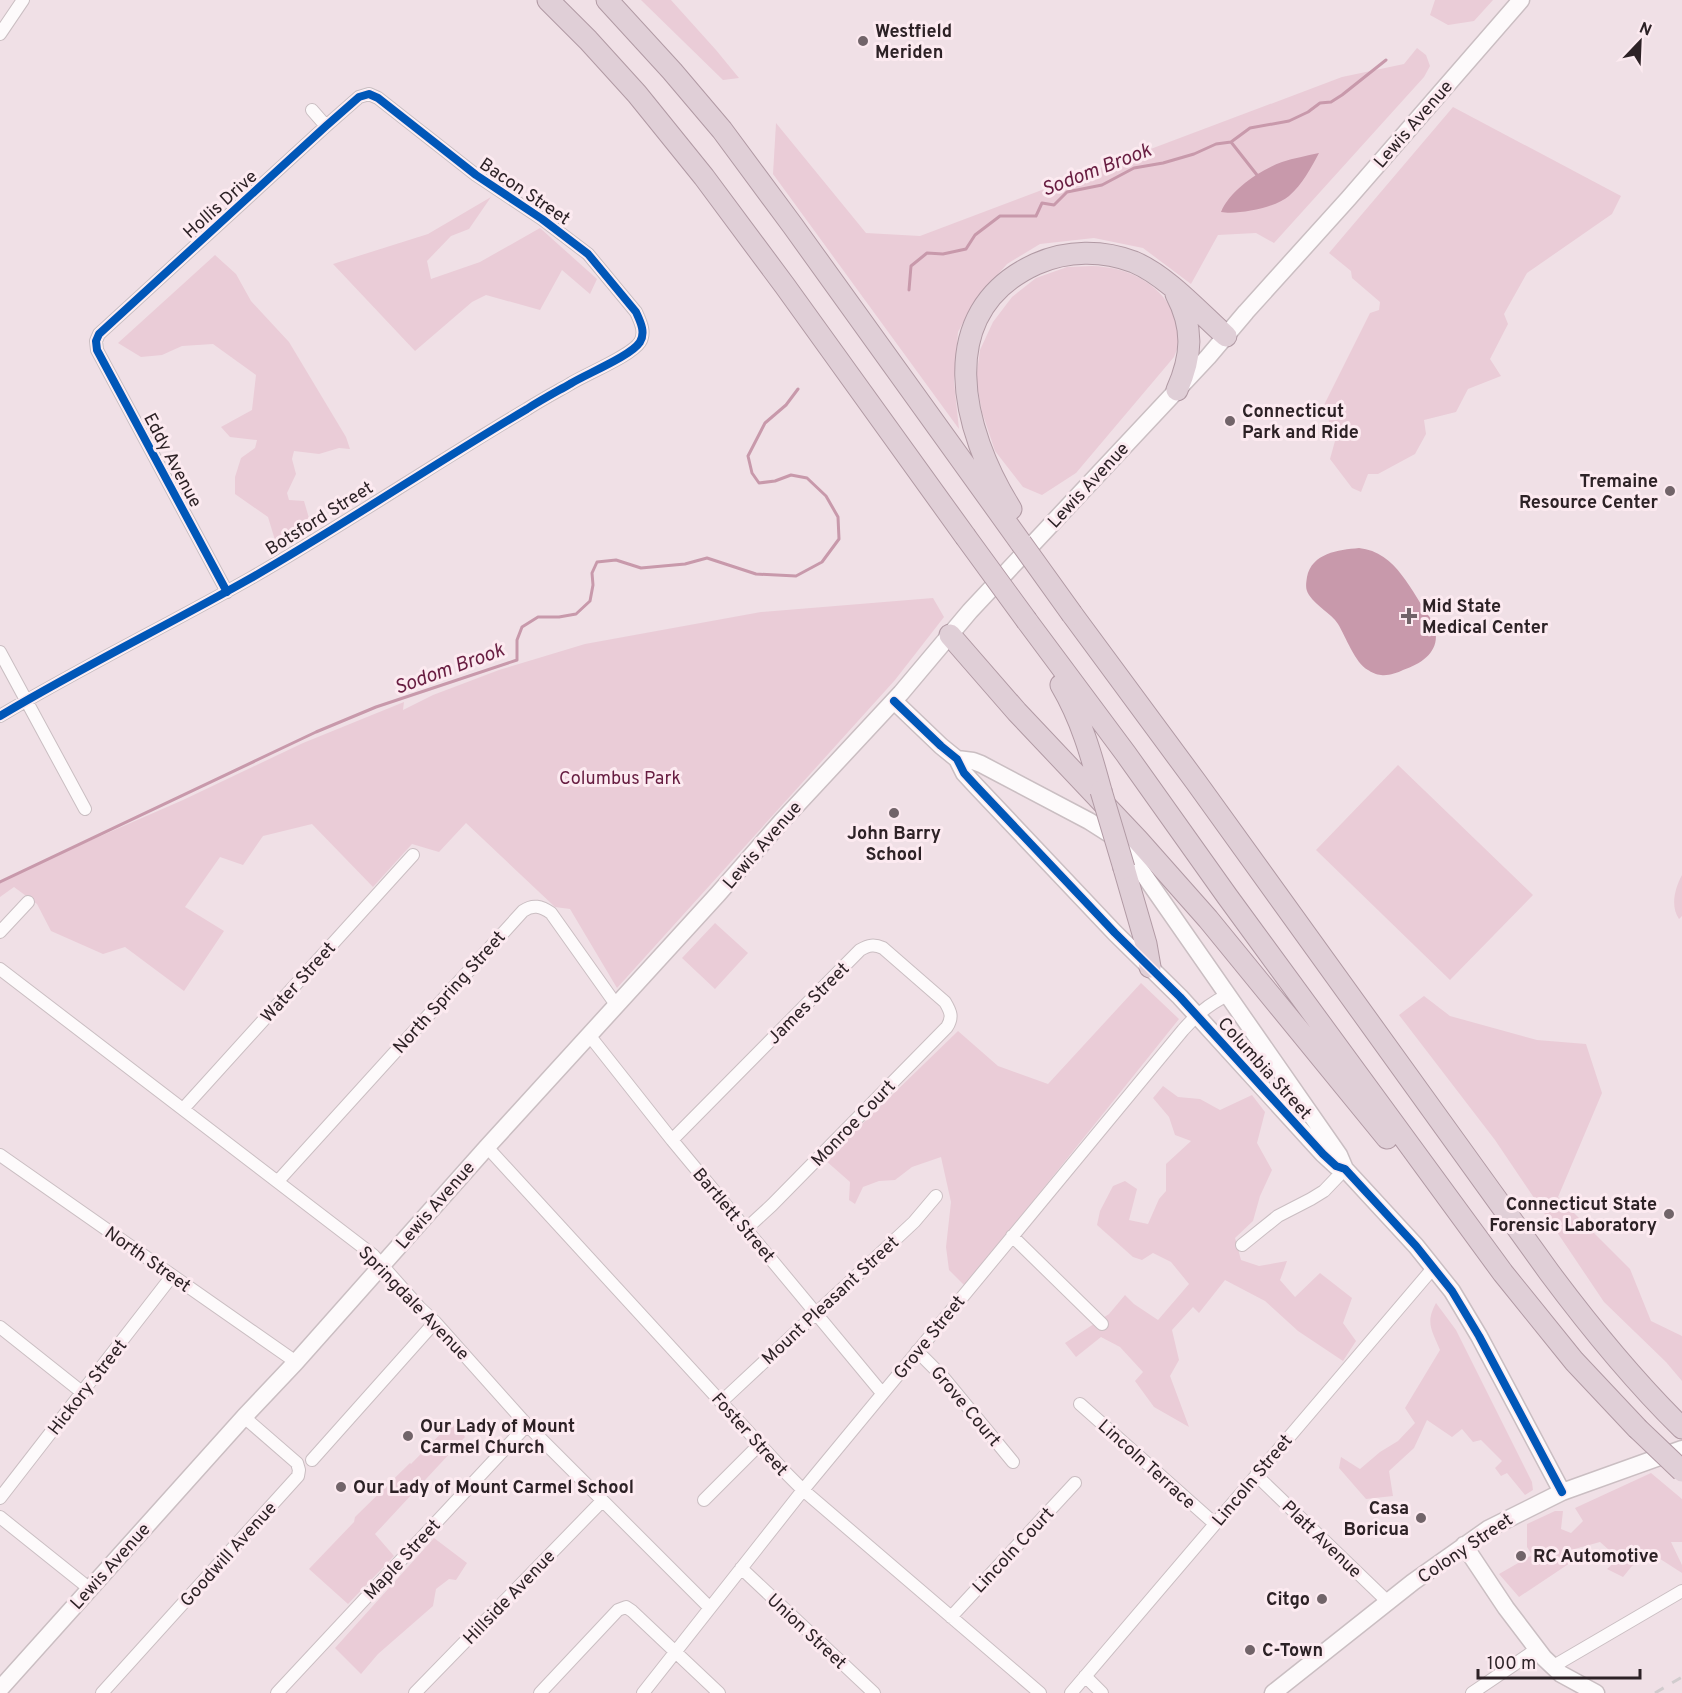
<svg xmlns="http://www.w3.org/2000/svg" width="1682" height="1693" font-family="Overpass,sans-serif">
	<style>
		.green { fill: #eaccd7 }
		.water { fill: #c899ab }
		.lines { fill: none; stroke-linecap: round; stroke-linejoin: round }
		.stream { stroke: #c899ab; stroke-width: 3 }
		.street-casing { stroke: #cabec2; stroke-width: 14 }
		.secondary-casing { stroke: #cabec2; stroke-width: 19 }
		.highway-casing { stroke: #b19aa4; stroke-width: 23 }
		.street { stroke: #fdfafb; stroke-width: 12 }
		.secondary { stroke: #fdfafb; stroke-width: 16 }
		.highway { stroke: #e0cfd7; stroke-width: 21 }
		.rail { stroke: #d1ccce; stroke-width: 3; stroke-dasharray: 10 10; stroke-linecap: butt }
		.highway-bridge-casing { stroke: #b19aa4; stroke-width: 23; stroke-linecap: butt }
		.highway-bridge { stroke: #e0cfd7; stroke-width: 21 }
		.cycleway-casing { stroke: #fceaf0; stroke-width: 11 }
		.cycleway { stroke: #0057b8; stroke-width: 8 }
		.poi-dot { fill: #716469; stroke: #fceaf0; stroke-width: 2 }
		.labels { text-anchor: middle; stroke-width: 6; stroke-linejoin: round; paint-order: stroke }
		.poi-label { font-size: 18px; font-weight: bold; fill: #2d2226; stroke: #fceaf0; text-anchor: start }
		.street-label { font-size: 18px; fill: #2d2226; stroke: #fceaf0 }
		.park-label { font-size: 18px; fill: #661c40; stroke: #fceaf0 }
		.water-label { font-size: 20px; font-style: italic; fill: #681d41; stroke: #fceaf0 }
	</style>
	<rect width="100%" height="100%" fill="#f0e0e6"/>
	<path class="green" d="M 641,0 L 671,0 L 716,50 L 739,78 L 723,80 Z
		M 1435,0 L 1493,0 L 1474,21 L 1448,25 L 1430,15 Z
		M 1417,48 L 1426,55 L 1430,66 L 1424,77 L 1274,243 L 1256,233 L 1218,235 L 1191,284 L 1143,248 L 1094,238 L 1040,244 L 1007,264 L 974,302 L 958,332 L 954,382 L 959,429 L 773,174 L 776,123 L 866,233 L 920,236 L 1342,77 L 1404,64 Z
		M 1453,107 L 1621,196 L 1612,214 L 1527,273 L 1504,314 L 1508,324 L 1490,359 L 1501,376 L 1468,389 L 1456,412 L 1424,420 L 1426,434 L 1415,454 L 1378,474 L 1368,474 L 1361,492 L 1352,488 L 1330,459 L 1335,441 L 1324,405 L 1370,313 L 1379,310 L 1380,302 L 1352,278 L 1351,271 L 1329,253 Z
		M 491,197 L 469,229 L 451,236 L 427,261 L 431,279 L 480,262 L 540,228 L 597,279 L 590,294 L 562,270 L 540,310 L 486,295 L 472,302 L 415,351 L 333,264 L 428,234 Z
		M 215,255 L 236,274 L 251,301 L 289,342 L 346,437 L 350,449 L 339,448 L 319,454 L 294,451 L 292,459 L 296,474 L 287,493 L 289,500 L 304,501 L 311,525 L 278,550 L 268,517 L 235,494 L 235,477 L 241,458 L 255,448 L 257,440 L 230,437 L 221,427 L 252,410 L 256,375 L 213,344 L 182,346 L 162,355 L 141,357 L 118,343 Z
		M 1067,267 C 1079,267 1092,265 1104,267 C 1134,270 1165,288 1175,318 C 1180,336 1181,340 1174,357 L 1076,473 L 1042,495 L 1023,487 L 995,451 L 982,412 L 976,379 L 980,350 L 993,322 L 1012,297 L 1036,278 Z
		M 933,598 L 944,617 L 895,680 L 617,988 L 570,909 L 555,907 L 466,823 L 439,852 L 412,844 L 373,887 L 312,824 L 263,836 L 243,865 L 220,857 L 185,907 L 224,931 L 184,991 L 125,947 L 103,954 L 51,931 L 37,904 L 14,887 L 0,897 L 0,882 L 64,852 L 183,800 L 303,743 L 404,702 L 403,710 L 433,695 L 499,670 L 585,644 L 761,612 Z
		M 1398,765 L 1533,895 L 1450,980 L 1316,850 Z
		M 1682,875 L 1682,916 L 1679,919 C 1670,906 1675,888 1682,875 Z
		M 715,923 L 748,953 L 715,989 L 682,958 Z
		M 1141,983 L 1179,1019 L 965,1286 L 949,1270 L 946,1247 L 951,1202 L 941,1157 L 912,1167 L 895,1180 L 879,1181 L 863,1187 L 855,1204 L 849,1200 L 850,1182 L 825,1160 L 958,1031 L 998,1066 L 1048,1084 Z
		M 1424,996 L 1450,1016 L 1537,1040 L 1586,1044 L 1602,1093 L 1558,1197 L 1630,1269 L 1651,1321 L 1682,1336 L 1682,1381 L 1666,1362 L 1604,1302 L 1495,1140 L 1399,1015 Z
		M 1163,1086 L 1178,1097 L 1200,1099 L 1220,1110 L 1252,1095 L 1265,1112 L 1257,1143 L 1272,1170 L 1260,1196 L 1253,1221 L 1235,1238 L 1241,1260 L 1259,1266 L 1287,1261 L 1280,1280 L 1295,1297 L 1320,1273 L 1352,1298 L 1343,1323 L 1356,1341 L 1343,1361 L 1298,1331 L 1265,1301 L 1225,1280 L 1199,1313 L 1193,1307 L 1172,1330 L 1179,1360 L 1170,1376 L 1189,1427 L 1154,1407 L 1135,1381 L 1143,1372 L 1120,1347 L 1101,1337 L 1076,1357 L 1065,1343 L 1109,1314 L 1125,1295 L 1134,1304 L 1158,1320 L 1189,1284 L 1171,1262 L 1153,1253 L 1142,1260 L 1133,1257 L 1097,1225 L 1100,1211 L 1113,1186 L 1125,1181 L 1137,1189 L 1129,1220 L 1148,1224 L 1159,1199 L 1166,1191 L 1166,1164 L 1191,1141 L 1175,1135 L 1169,1117 L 1153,1098 Z
		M 1436,1303 L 1456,1330 L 1532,1482 L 1533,1490 L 1525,1495 L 1507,1473 L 1501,1476 L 1495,1468 L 1502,1461 L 1481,1440 L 1473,1442 L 1462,1429 L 1452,1437 L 1427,1420 L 1414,1448 L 1389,1471 L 1393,1496 L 1366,1499 L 1339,1468 L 1341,1457 L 1360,1469 L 1380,1452 L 1398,1441 L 1415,1423 L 1405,1408 L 1440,1350 C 1432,1330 1425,1323 1436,1303 Z
		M 454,1420 L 465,1437 L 375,1534 L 394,1556 L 348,1604 L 309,1569 L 354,1522 L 355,1517 L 410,1463 L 411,1464 Z
		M 1651,1473 L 1682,1499 L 1682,1542 L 1671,1542 L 1682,1565 L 1682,1573 L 1654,1555 L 1632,1566 L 1623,1577 L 1607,1569 L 1616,1561 L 1617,1557 L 1600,1542 L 1571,1550 L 1576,1559 L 1519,1597 L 1499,1574 L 1532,1555 L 1527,1547 L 1527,1524 L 1555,1511 L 1563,1511 L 1561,1529 L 1571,1533 L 1583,1521 L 1575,1508 Z
		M 434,1538 L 467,1563 L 456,1580 L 449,1579 L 436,1589 L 433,1606 L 378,1654 L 361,1674 L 335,1648 Z"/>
	<path class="water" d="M 1319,153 C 1311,168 1302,185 1289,196 C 1275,208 1238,215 1221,212 C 1230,190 1260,170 1282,162 C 1294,158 1306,156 1319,153 Z
		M 1359,548 C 1397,552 1411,592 1431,619 C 1445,646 1427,662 1403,670 C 1397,673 1388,676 1381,675 C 1377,675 1371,672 1368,670 C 1355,663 1346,637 1338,624 C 1331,613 1317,607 1309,595 C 1305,589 1306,584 1307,577 C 1312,553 1338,550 1359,548 Z"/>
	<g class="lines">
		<path class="stream" d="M 1231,142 L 1257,175
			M 909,290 L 911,266 L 927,253 L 943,254 L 966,249 L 975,235 L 1000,216 L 1036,216 L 1042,203 L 1054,205 L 1067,192 L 1102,185 L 1134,168 L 1163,163 L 1194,154 L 1216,144 L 1231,142 L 1250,128 L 1289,121 L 1308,112 L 1320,103 L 1331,102 L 1342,95 L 1386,60
			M 0,882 L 316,732 L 376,707 L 517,660 L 517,640 L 522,627 L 538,617 L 559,617 L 576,614 L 590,601 L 593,585 L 592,573 L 597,562 L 616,560 L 641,568 L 685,564 L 707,558 L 756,574 L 796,576 L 822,562 L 839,539 L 838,517 L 826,496 L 807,478 L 791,475 L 775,481 L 759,483 L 752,473 L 748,456 L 765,423 L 786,405 L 798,389"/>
		<g class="street-casing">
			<path id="street" d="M 0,34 L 23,0
				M 312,110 L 326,126
				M 0,652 L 85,809
				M 0,716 C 82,667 168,625 251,578 C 345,524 434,464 527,409 C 541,400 556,392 570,384 C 586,374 631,356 640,342 C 646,332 640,321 636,312 L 588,254 L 542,219 L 476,175 L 378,98 L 369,94 L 359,97 L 326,126 L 99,334 L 96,341 L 97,350 L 227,592
				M 0,932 L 28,902
				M 0,969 L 373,1255 L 419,1307 L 435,1322 L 527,1425 L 710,1608
				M 589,1035 L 672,1140 L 882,1393
				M 183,1109 L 413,855
				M 672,1140 L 860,950 C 869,945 874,944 883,948 L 945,1002 C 951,1012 953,1017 947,1027 L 772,1205 L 746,1229
				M 487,1147 L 787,1474 L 803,1490 L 1040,1693
				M 0,1155 L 296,1362
				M 278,1181 L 523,911 C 533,904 541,906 551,913 L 617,1006
				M 1012,1236 L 1102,1324
				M 1242,1245 L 1278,1216 L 1311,1199 L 1324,1191 L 1345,1169
				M 0,1327 L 83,1393
				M 917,1351 L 943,1377 L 1013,1462
				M 721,1402 L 914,1222 L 936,1196
				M 1080,1404 L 1215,1524
				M 312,1460 L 435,1322
				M 1256,1475 L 1388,1602
				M 0,1498 L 172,1276
				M 704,1500 L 760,1444
				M 0,1517 L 90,1589
				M 741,1568 L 874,1693
				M 951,1617 L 1075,1483
				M 1552,1667 L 1682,1591
				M 1085,1676 L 1102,1693
				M 102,1693 L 298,1476 L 299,1470 L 297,1463 L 244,1417
				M 277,1693 L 527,1425
				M 415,1693 L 602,1501
				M 540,1693 L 618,1610 L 626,1607 L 632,1611 L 719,1693
				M 643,1693 L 803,1490 L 1183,1030 C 1196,1015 1210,1003 1228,995
				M 1071,1693 L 1434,1267
				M 1472,1693 L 1537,1649"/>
		</g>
		<g class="secondary-casing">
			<path id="secondary" d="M 894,701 L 941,746 L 957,759 L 964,773 L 976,786 L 1115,933 L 1180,997 L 1323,1154 L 1336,1166 L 1345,1169 L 1416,1246 L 1452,1291 L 1479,1336 L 1562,1492
				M 957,759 L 973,761 L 981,764 L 1089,821 L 1111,835 L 1126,849 L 1339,1155 L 1345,1169
				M 1464,1545 L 1506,1608 L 1544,1658 L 1561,1674 L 1596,1693
				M 0,1689 L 244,1417 L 296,1362 L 487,1147 L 718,894 L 781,822 L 901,693 L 970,611 L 1208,357 L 1246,312 L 1348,199 L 1521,0
				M 1273,1693 L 1413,1582 L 1488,1529 L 1562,1492 L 1682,1449"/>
		</g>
		<g class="highway-casing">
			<path id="highway" d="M 548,0 L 588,40 L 637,94 L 704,177 L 785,286 L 965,536
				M 607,0 L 672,71 L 722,130 L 793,226 L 1021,543
				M 1176,294 C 1194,328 1192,356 1177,390
				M 1011,509 C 962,431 931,312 1036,264 C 1067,250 1103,250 1134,262 C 1167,276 1199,312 1226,336
				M 1072,614 L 1196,782 L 1549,1272 C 1590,1327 1633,1380 1682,1428
				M 1027,621 L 1126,754 L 1227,896 L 1503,1273 L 1574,1361 L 1637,1428
				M 950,635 L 1017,712 L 1138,840 L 1208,919 L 1387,1138
				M 1061,685 C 1081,719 1091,754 1101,791
				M 1124,868 L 1146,944 L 1150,967"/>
		</g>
		<use href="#street" class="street"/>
		<use href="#secondary" class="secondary"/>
		<use href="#highway" class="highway"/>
		<path class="rail" d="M 1655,1693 L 1682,1677"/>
		<g class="highway-bridge-casing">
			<path id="highway-bridge" d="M 965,536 L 1027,621
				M 1021,543 L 1072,614
				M 1101,791 L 1124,868
				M 1637,1428 L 1682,1471"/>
		</g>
		<use href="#highway-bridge" class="highway-bridge"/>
		<g class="cycleway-casing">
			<path id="cycleway" d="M 894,701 L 941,746 L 957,759 L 964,773 L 976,786 L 1115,933 L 1180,997 L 1323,1154 L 1336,1166 L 1345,1169 L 1416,1246 L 1452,1291 L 1479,1336 L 1562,1492
				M 0,716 C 82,667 168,625 251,578 C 345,524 434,464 527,409 C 541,400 556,392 570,384 C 586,374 631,356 640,342 C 646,332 640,321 636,312 L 588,254 L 542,219 L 476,175 L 378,98 L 369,94 L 359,97 L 326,126 L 99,334 L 96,341 L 97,350 L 227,592"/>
		</g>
		<use href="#cycleway" class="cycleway"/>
	</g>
	<g class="poi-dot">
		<circle cx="863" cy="41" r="6"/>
		<circle cx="1230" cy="421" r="6"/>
		<circle cx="1670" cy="491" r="6"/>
		<path d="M1406 607h6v6h6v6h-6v6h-6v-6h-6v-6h6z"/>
		<circle cx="894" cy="813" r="6"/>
		<circle cx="1669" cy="1214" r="6"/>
		<circle cx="408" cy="1436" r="6"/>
		<circle cx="341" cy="1487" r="6"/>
		<circle cx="1421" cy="1518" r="6"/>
		<circle cx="1521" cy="1556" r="6"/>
		<circle cx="1322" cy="1599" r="6"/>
		<circle cx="1250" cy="1650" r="6"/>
	</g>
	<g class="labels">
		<g class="poi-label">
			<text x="875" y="37">Westfield<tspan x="875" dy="21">Meriden</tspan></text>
			<text x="1242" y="417">Connecticut<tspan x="1242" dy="21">Park and Ride</tspan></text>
			<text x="1658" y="487" text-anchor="end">Tremaine<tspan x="1658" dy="21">Resource Center</tspan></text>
			<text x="1422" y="612">Mid State<tspan x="1422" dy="21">Medical Center</tspan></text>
			<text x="894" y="839" text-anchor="middle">John Barry<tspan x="894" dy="21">School</tspan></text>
			<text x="1657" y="1210" text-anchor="end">Connecticut State<tspan x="1657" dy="21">Forensic Laboratory</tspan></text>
			<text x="420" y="1432">Our Lady of Mount<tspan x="420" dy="21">Carmel Church</tspan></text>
			<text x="353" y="1493">Our Lady of Mount Carmel School</text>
			<text x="1409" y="1514" text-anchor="end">Casa<tspan x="1409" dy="21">Boricua</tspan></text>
			<text x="1533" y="1562">RC Automotive</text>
			<text x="1310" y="1605" text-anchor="end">Citgo</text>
			<text x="1262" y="1656">C-Town</text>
		</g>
		<g class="street-label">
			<text transform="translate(1413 124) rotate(-49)" y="6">Lewis Avenue</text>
			<text transform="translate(525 191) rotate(34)" y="6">Bacon Street</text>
			<text transform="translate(220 204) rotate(-42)" y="6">Hollis Drive</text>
			<text transform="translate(173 460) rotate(62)" y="6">Eddy Avenue</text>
			<text transform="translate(1088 485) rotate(-47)" y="6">Lewis Avenue</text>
			<text transform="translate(319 518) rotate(-32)" y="6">Botsford Street</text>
			<text transform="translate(762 845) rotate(-49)" y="6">Lewis Avenue</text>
			<text transform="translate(298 982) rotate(-48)" y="6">Water Street</text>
			<text transform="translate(449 992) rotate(-48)" y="6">North Spring Street</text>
			<text transform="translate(808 1003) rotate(-45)" y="6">James Street</text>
			<text transform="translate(1265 1068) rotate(48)" y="6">Columbia Street</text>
			<text transform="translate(853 1123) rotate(-46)" y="6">Monroe Court</text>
			<text transform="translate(435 1205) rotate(-49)" y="6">Lewis Avenue</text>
			<text transform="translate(734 1215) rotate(50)" y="6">Bartlett Street</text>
			<text transform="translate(148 1259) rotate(35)" y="6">North Street</text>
			<text transform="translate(830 1300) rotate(-43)" y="6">Mount Pleasant Street</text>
			<text transform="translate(414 1303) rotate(46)" y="6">Springdale Avenue</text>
			<text transform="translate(929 1337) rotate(-51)" y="6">Grove Street</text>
			<text transform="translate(87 1387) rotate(-52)" y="6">Hickory Street</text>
			<text transform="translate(966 1406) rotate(50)" y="6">Grove Court</text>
			<text transform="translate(750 1434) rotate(48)" y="6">Foster Street</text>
			<text transform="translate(1147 1464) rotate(42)" y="6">Lincoln Terrace</text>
			<text transform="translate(1252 1480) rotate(-50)" y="6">Lincoln Street</text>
			<text transform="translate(1322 1539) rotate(44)" y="6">Platt Avenue</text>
			<text transform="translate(1465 1548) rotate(-34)" y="6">Colony Street</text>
			<text transform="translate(1013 1550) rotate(-47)" y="6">Lincoln Court</text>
			<text transform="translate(228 1554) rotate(-48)" y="6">Goodwill Avenue</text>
			<text transform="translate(402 1559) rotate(-47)" y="6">Maple Street</text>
			<text transform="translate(110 1566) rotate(-48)" y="6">Lewis Avenue</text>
			<text transform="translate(509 1597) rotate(-46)" y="6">Hillside Avenue</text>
			<text transform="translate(807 1631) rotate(43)" y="6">Union Street</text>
		</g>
		<g class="park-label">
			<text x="620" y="784">Columbus Park</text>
		</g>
		<g class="water-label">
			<text transform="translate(1096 169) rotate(-21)" y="7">Sodom Brook</text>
			<text transform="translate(449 668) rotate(-20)" y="7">Sodom Brook</text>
		</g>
	</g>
	<g transform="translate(1640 42) rotate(23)" stroke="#fceaf0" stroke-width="4.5" paint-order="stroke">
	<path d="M0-4.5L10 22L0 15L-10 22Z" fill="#2d2226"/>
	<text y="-9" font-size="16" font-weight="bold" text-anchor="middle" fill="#2d2226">N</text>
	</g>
	<path d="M1478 1669v9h162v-9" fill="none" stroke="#2d2226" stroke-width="3"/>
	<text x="1487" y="1669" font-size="18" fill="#2d2226" stroke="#fceaf0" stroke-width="4.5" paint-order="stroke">100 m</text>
</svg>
